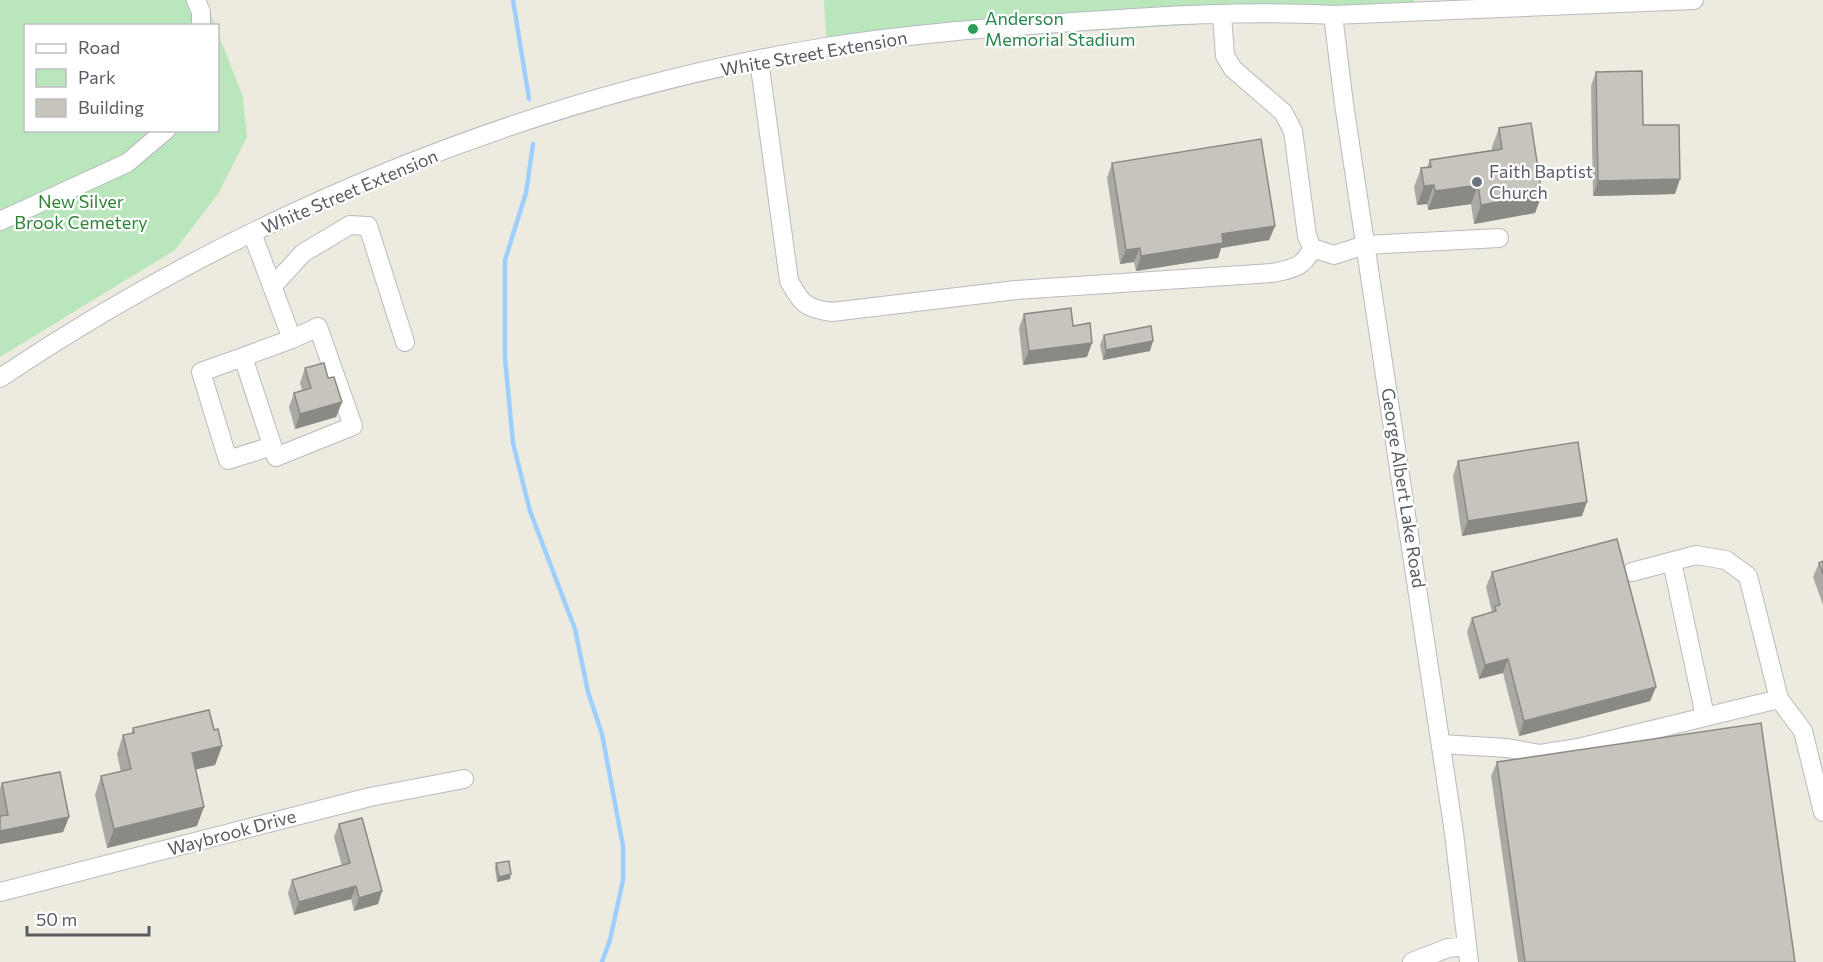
<svg xmlns="http://www.w3.org/2000/svg" width="1823" height="962" font-family="Commissioner,sans-serif">
	<style>
		.green { fill: #bae6bc }
		.lines { fill: none; stroke-linecap: round; stroke-linejoin: round }
		.stream { stroke: #9dd0ff; stroke-width: 4.5 }
		.minor-casing { stroke: #b8bac0; stroke-width: 20 }
		.minor { stroke: #fff; stroke-width: 18 }
		.wall { fill: #aba9a3 }
		.shaded-wall { fill: #8b8984 }
		.building { fill: #c7c4bd; stroke: #8b8984; stroke-width: 1.5 }
		.leisure-dot { fill: #2e9e5b; stroke: #fff; stroke-width: 2 }
		.worship-dot { fill: #6b7280; stroke: #fff; stroke-width: 2 }
		.labels { text-anchor: middle; stroke-width: 4.5; stroke-linejoin: round; paint-order: stroke }
		.leisure-label { font-size: 18px; fill: #27864d; stroke: #fff; text-anchor: start }
		.street-label { font-size: 18px; fill: #585c62; stroke: #fff }
		.worship-label { font-size: 18px; fill: #5b616d; stroke: #fff; text-anchor: start }
		.park-label { font-size: 18px; fill: #2f8237; stroke: #fff }
	</style>
	<rect width="100%" height="100%" fill="#edeadf"/>
	<path class="green" d="M 0,0 L 204,0 L 215,25 L 26,26 L 26,130 L 218,130 L 218,33 L 243,97 L 247,137 L 218,194 L 175,250 L 0,357 Z
		M 824,0 L 1414,0 L 1414,11 L 827,47 Z"/>
	<g class="lines">
		<path class="stream" d="M 513,0 L 529,99
			M 533,144 L 526,193 L 505,260 L 505,358 L 513,443 L 530,511 L 575,629 L 588,692 L 602,734 L 623,846 L 623,880 L 610,940 L 602,962"/>
		<g class="minor-casing">
			<path id="minor" d="M 196,0 L 201,12 L 201,26
				M 1222,15 L 1225,56 L 1233,69 L 1283,112 L 1293,131 L 1307,236 L 1312,248 L 1334,255 L 1365,245 L 1499,238
				M 1333,15 L 1344,104 L 1454,833 L 1469,962
				M 759,60 L 789,281 C 801,303 806,309 832,312 L 1016,290 L 1272,273 C 1291,269 1304,268 1312,248
				M 0,221 L 127,163 L 166,130
				M 252,233 L 292,339 L 243,357 L 276,457 L 353,426 L 318,327 L 292,339
				M 272,287 L 303,253 L 350,225 L 368,226 L 405,342
				M 243,357 L 201,372 L 228,460 L 272,446
				M 0,378 C 246,213 533,95 826,47 C 907,34 990,28 1072,22 C 1158,16 1247,10 1333,15 L 1694,0
				M 1672,562 L 1705,716
				M 1632,572 L 1696,555 L 1726,560 L 1748,576 L 1779,699
				M 1441,744 L 1507,748 L 1540,754 L 1578,748 L 1779,699 L 1803,731 L 1823,812
				M 0,892 L 370,797 L 464,779
				M 1412,962 L 1448,948 L 1467,946"/>
		</g>
		<use href="#minor" class="minor"/>
	</g>
	<path class="wall" d="M 1596,72 L 1643,125 L 1675,194 L 1593,196 L 1591,86 Z
		M 1499,128 L 1542,194 L 1535,213 L 1474,224 L 1471,204 L 1428,210 L 1427,204 L 1417,205 L 1414,187 L 1421,168 L 1427,167 L 1430,160 L 1492,150 L 1492,147 Z
		M 1112,163 L 1275,226 L 1269,240 L 1221,248 L 1218,258 L 1136,271 L 1134,262 L 1120,264 L 1107,178 Z
		M 1024,314 L 1073,326 L 1087,357 L 1023,365 L 1019,328 Z
		M 1104,335 L 1150,351 L 1103,360 L 1100,345 Z
		M 305,368 L 328,378 L 342,402 L 336,417 L 295,429 L 289,407 L 294,393 L 302,390 L 300,383 Z
		M 1458,461 L 1582,516 L 1462,536 L 1453,476 Z
		M 1823,561 L 1823,605 L 1813,577 L 1819,563 Z
		M 1492,572 L 1656,687 L 1650,701 L 1519,736 L 1503,673 L 1479,679 L 1467,632 L 1472,618 L 1492,612 L 1486,587 Z
		M 133,728 L 214,730 L 222,746 L 215,765 L 195,769 L 197,826 L 107,848 L 95,795 L 101,776 L 121,772 L 117,754 L 123,735 L 131,734 Z
		M 1497,762 L 1795,962 L 1518,962 L 1491,776 Z
		M 2,783 L 69,817 L 63,832 L 0,844 L 0,788 Z
		M 339,824 L 382,891 L 378,904 L 354,911 L 351,899 L 294,915 L 288,893 L 292,880 L 342,866 L 334,837 Z
		M 496,863 L 510,879 L 497,882 L 495,868 Z"/>
	<path class="shaded-wall" d="M 1680,179 L 1675,194 L 1593,196 L 1598,181 Z
		M 1434,185 L 1427,204 L 1417,205 L 1424,186 Z
		M 1478,185 L 1471,204 L 1428,210 L 1435,191 Z
		M 1542,194 L 1535,213 L 1474,224 L 1481,205 Z
		M 1275,226 L 1269,240 L 1221,248 L 1218,258 L 1136,271 L 1141,256 L 1222,234 Z
		M 1140,248 L 1134,262 L 1120,264 L 1126,250 Z
		M 1153,341 L 1150,351 L 1103,360 L 1106,350 Z
		M 1092,343 L 1087,357 L 1023,365 L 1029,351 Z
		M 342,402 L 336,417 L 295,429 L 300,414 Z
		M 1587,502 L 1582,516 L 1462,536 L 1468,521 Z
		M 1508,659 L 1503,673 L 1479,679 L 1485,665 Z
		M 1656,687 L 1650,701 L 1519,736 L 1524,721 Z
		M 222,746 L 215,765 L 185,772 L 192,753 Z
		M 204,807 L 197,826 L 107,848 L 114,829 Z
		M 69,817 L 63,832 L 0,844 L 0,831 Z
		M 511,874 L 510,879 L 497,882 L 499,877 Z
		M 356,886 L 351,899 L 294,915 L 299,902 Z
		M 382,891 L 378,904 L 354,911 L 359,898 Z"/>
	<path class="building" d="M 1642,71 L 1643,125 L 1679,125 L 1680,179 L 1598,181 L 1596,72 Z
		M 1531,123 L 1542,194 L 1481,205 L 1478,185 L 1435,191 L 1434,185 L 1424,186 L 1421,168 L 1431,167 L 1430,160 L 1502,149 L 1499,128 Z
		M 1261,139 L 1275,226 L 1222,234 L 1223,243 L 1141,256 L 1140,248 L 1126,250 L 1112,163 Z
		M 1071,308 L 1073,326 L 1090,323 L 1092,343 L 1029,351 L 1024,314 Z
		M 1151,326 L 1153,341 L 1106,350 L 1104,335 Z
		M 324,363 L 328,378 L 334,377 L 342,402 L 300,414 L 294,393 L 311,388 L 305,368 Z
		M 1578,442 L 1587,502 L 1468,521 L 1458,461 Z
		M 1617,539 L 1656,687 L 1524,721 L 1508,659 L 1485,665 L 1472,618 L 1496,611 L 1495,606 L 1500,605 L 1492,572 Z
		M 1823,561 L 1823,575 L 1819,563 Z
		M 209,710 L 214,730 L 218,729 L 222,746 L 192,753 L 204,807 L 114,829 L 101,776 L 131,769 L 123,735 L 134,733 L 133,728 Z
		M 1761,723 L 1795,962 L 1525,962 L 1497,762 Z
		M 60,772 L 69,817 L 0,831 L 0,816 L 8,815 L 2,783 Z
		M 362,818 L 382,891 L 359,898 L 356,886 L 299,902 L 292,880 L 350,863 L 339,824 Z
		M 509,861 L 511,874 L 499,877 L 496,863 Z"/>
	<circle class="leisure-dot" cx="973" cy="29" r="6"/>
	<circle class="worship-dot" cx="1477" cy="182" r="6"/>
	<g class="labels">
		<g class="leisure-label">
			<text x="985" y="25">Anderson<tspan x="985" dy="21">Memorial Stadium</tspan></text>
		</g>
		<g class="street-label">
			<text transform="translate(814 54) rotate(-10)" y="6">White Street Extension</text>
			<text transform="translate(350 192) rotate(-23)" y="6">White Street Extension</text>
			<text transform="translate(1403 488) rotate(81)" y="6">George Albert Lake Road</text>
			<text transform="translate(232 833) rotate(-15)" y="6">Waybrook Drive</text>
		</g>
		<g class="worship-label">
			<text x="1489" y="178">Faith Baptist<tspan x="1489" dy="21">Church</tspan></text>
		</g>
		<g class="park-label">
			<text x="81" y="208">New Silver<tspan x="81" dy="21">Brook Cemetery</tspan></text>
		</g>
	</g>
	<rect x="24" y="24" width="195" height="108" fill="#ffffff" stroke="#bcbec0" stroke-width="1.5"/>
	<rect x="36" y="44" width="30" height="9" fill="#ffffff" stroke="#bcbec0" stroke-width="1.5"/>
	<text x="78" y="54" font-size="18" fill="#585c62">Road</text>
	<rect x="36" y="69" width="30" height="18" fill="#bae6bc" stroke="#bcbec0" stroke-width="1.5"/>
	<text x="78" y="84" font-size="18" fill="#585c62">Park</text>
	<rect x="36" y="99" width="30" height="18" fill="#c7c4bd" stroke="#bcbec0" stroke-width="1.5"/>
	<text x="78" y="114" font-size="18" fill="#585c62">Building</text>
	<path d="M27 926v9h122v-9" fill="none" stroke="#585c62" stroke-width="3"/>
	<text x="36" y="926" font-size="18" fill="#585c62" stroke="#ffffff" stroke-width="4.5" paint-order="stroke">50 m</text>
</svg>
